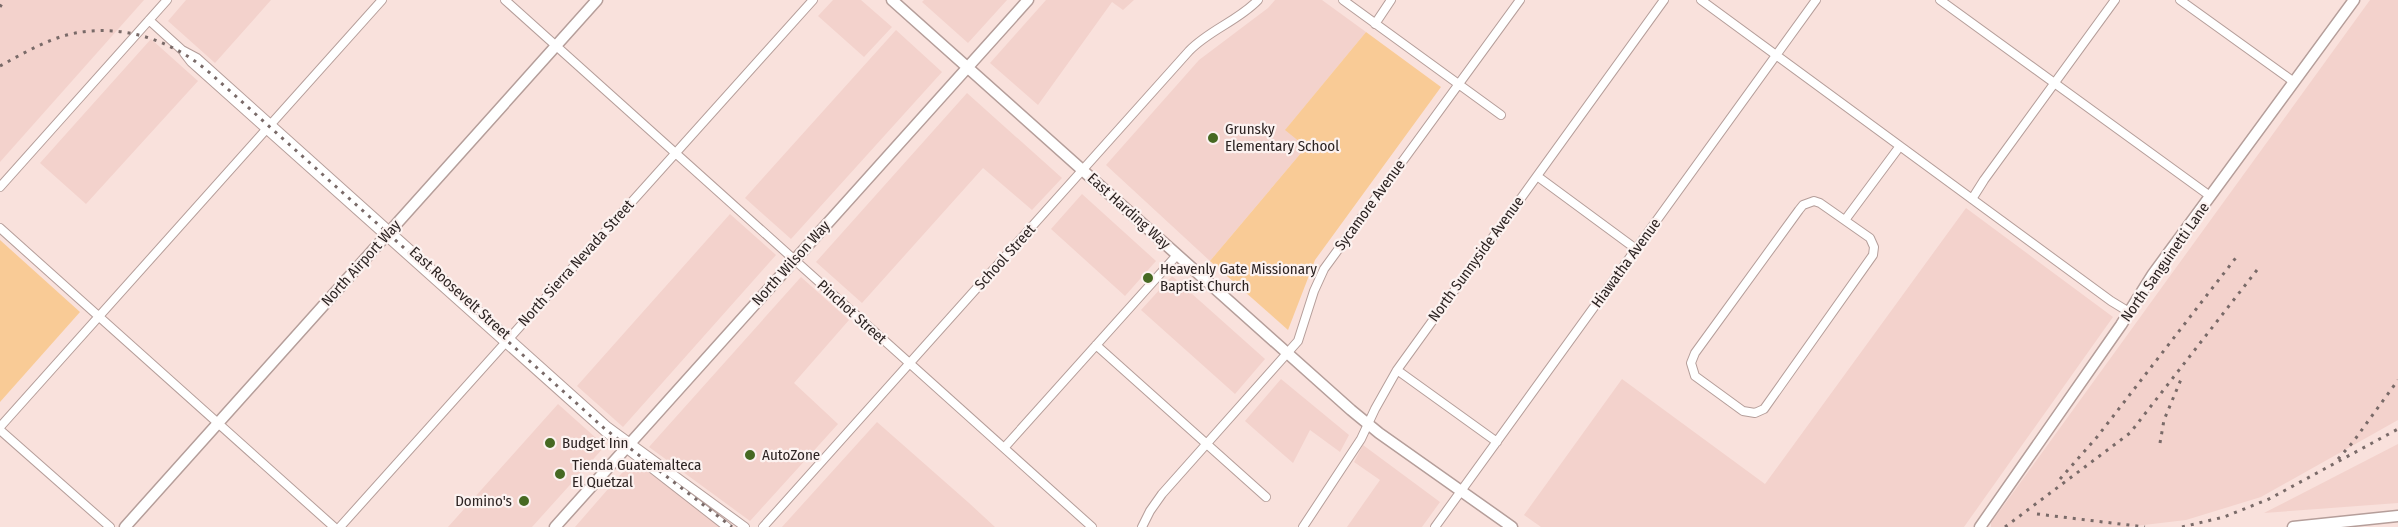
<svg xmlns="http://www.w3.org/2000/svg" width="2398" height="527" font-family="'Fira Sans Condensed',sans-serif">
	<style>
		.built { fill: #f3d2cc }
		.green { fill: #f9cb96 }
		.lines { fill: none; stroke-linecap: round; stroke-linejoin: round }
		.street-casing { stroke: #b59e9a; stroke-width: 10 }
		.secondary-casing { stroke: #b59e9a; stroke-width: 13 }
		.street { stroke: #fff; stroke-width: 8 }
		.secondary { stroke: #fff; stroke-width: 10 }
		.rail { stroke: #796a68; stroke-width: 3; stroke-dasharray: 3 6; stroke-linecap: butt }
		.poi-dot { fill: #466922; stroke: #fcf2f0; stroke-width: 2 }
		.labels { text-anchor: middle; stroke-width: 4.5; stroke-linejoin: round; paint-order: stroke }
		.poi-label { font-size: 15px; fill: #2d2423; stroke: #fcf2f0; text-anchor: start }
		.street-label { font-size: 15px; fill: #2d2423; stroke: #fcf2f0 }
	</style>
	<rect width="100%" height="100%" fill="#f9e1dc"/>
	<path class="built" d="M 0,0 L 144,0 L 0,162 Z
		M 186,0 L 271,0 L 215,63 L 168,21 Z
		M 833,0 L 861,0 L 892,27 L 864,57 L 818,16 Z
		M 924,0 L 1007,0 L 968,43 L 922,2 Z
		M 1046,0 L 1134,0 L 1123,10 L 1112,2 L 1038,105 L 990,63 Z
		M 1275,0 L 1322,0 L 1366,32 L 1286,129 L 1306,147 L 1210,261 L 1106,165 L 1199,60 L 1268,8 Z
		M 2370,0 L 2398,0 L 2398,420 L 2261,497 L 2186,520 L 2127,527 L 1991,527 L 1991,523 Z
		M 896,30 L 942,72 L 791,239 L 745,198 Z
		M 151,39 L 198,81 L 86,204 L 40,163 Z
		M 967,93 L 1062,178 L 1032,210 L 983,168 L 862,303 L 816,262 Z
		M 1082,194 L 1156,261 L 1125,296 L 1051,229 Z
		M 1966,208 L 2113,317 L 1964,527 L 1541,527 L 1524,515 L 1622,379 L 1765,484 Z
		M 730,214 L 776,255 L 623,427 L 577,386 Z
		M 1172,276 L 1265,359 L 1235,394 L 1141,310 Z
		M 801,277 L 849,320 L 794,383 L 838,424 L 750,521 L 649,447 Z
		M 1281,379 L 1349,435 L 1340,452 L 1310,430 L 1293,463 L 1245,421 Z
		M 558,404 L 605,446 L 532,527 L 448,527 Z
		M 877,422 L 969,503 L 995,527 L 782,527 Z
		M 2398,444 L 2398,503 L 2264,513 Z
		M 1363,445 L 1440,502 L 1422,527 L 1347,527 L 1380,480 L 1354,462 Z
		M 635,458 L 723,527 L 575,527 Z"/>
	<path class="green" d="M 1366,32 L 1441,87 L 1315,260 L 1288,330 L 1210,261 L 1306,147 L 1285,130 Z
		M 0,240 L 80,312 L 0,402 Z"/>
	<g class="lines">
		<g class="street-casing">
			<path id="street" d="M 505,0 L 1092,527
				M 1343,0 L 1501,115
				M 1701,0 L 2111,301 L 2129,312
				M 1940,0 L 2210,196
				M 2180,0 L 2294,82
				M 149,20 L 182,50 L 197,58 L 607,426 L 745,527
				M 1375,24 L 1391,0
				M 184,53 L 191,62 L 604,431 L 727,527
				M 1537,176 L 1636,249
				M 0,187 L 167,0
				M 1972,199 L 1984,180 L 2115,0
				M 1814,201 L 1820,203 L 1870,238 L 1874,247 L 1873,255 L 1764,409 L 1755,413 L 1743,411 L 1695,376 L 1691,363 L 1695,353 L 1799,210 L 1803,205 Z
				M 1845,220 L 1900,146
				M 0,228 L 334,527
				M 1096,345 L 1266,497
				M 1397,370 L 1497,442
				M 0,427 L 382,0
				M 0,430 L 110,527
				M 1004,448 L 1177,255
				M 340,527 L 813,0
				M 763,527 L 1189,51 C 1209,30 1238,21 1258,0
				M 1142,527 L 1150,511 L 1162,494 L 1298,341 L 1314,291 L 1324,269 L 1520,0
				M 1303,527 L 1361,439 L 1375,409 L 1397,370 L 1664,0
				M 1435,527 L 1816,0"/>
		</g>
		<g class="secondary-casing">
			<path id="secondary" d="M 892,0 L 1351,410 L 1379,433 L 1512,527
				M 125,527 L 597,0
				M 555,527 L 1028,0
				M 1980,527 L 2121,325 L 2153,274 L 2354,0
				M 2293,527 L 2398,516"/>
		</g>
		<use href="#street" class="street"/>
		<use href="#secondary" class="secondary"/>
		<path class="rail" d="M 0,7 L 4,0
			M 0,66 C 20,55 41,43 63,36 C 116,21 170,38 210,73 L 605,429 L 732,527
			M 2160,443 L 2164,420 L 2182,377
			M 2338,459 L 2353,442 L 2398,380
			M 2060,479 L 2097,437 L 2238,255
			M 2037,514 L 2145,527
			M 2005,527 L 2130,433 L 2257,270
			M 2182,527 L 2224,517 L 2269,499 L 2398,429"/>
	</g>
	<g class="poi-dot">
		<circle cx="1213" cy="138" r="6"/>
		<circle cx="1148" cy="278" r="6"/>
		<circle cx="550" cy="443" r="6"/>
		<circle cx="750" cy="455" r="6"/>
		<circle cx="560" cy="474" r="6"/>
		<circle cx="524" cy="501" r="6"/>
	</g>
	<g class="labels">
		<g class="poi-label">
			<text x="1225" y="134">Grunsky<tspan x="1225" dy="17">Elementary School</tspan></text>
			<text x="1160" y="274">Heavenly Gate Missionary<tspan x="1160" dy="17">Baptist Church</tspan></text>
			<text x="562" y="448">Budget Inn</text>
			<text x="762" y="460">AutoZone</text>
			<text x="572" y="470">Tienda Guatemalteca<tspan x="572" dy="17">El Quetzal</tspan></text>
			<text x="512" y="506" text-anchor="end">Domino's</text>
		</g>
		<g class="street-label">
			<text transform="translate(1370 205) rotate(-54)" y="5">Sycamore Avenue</text>
			<text transform="translate(1129 211) rotate(42)" y="5">East Harding Way</text>
			<text transform="translate(1005 257) rotate(-48)" y="5">School Street</text>
			<text transform="translate(1476 259) rotate(-54)" y="5">North Sunnyside Avenue</text>
			<text transform="translate(2165 262) rotate(-55)" y="5">North Sanguinetti Lane</text>
			<text transform="translate(361 263) rotate(-48)" y="5">North Airport Way</text>
			<text transform="translate(576 263) rotate(-48)" y="5">North Sierra Nevada Street</text>
			<text transform="translate(791 263) rotate(-48)" y="5">North Wilson Way</text>
			<text transform="translate(1626 263) rotate(-54)" y="5">Hiawatha Avenue</text>
			<text transform="translate(460 293) rotate(42)" y="5">East Roosevelt Street</text>
			<text transform="translate(852 312) rotate(42)" y="5">Pinchot Street</text>
		</g>
	</g>
</svg>
